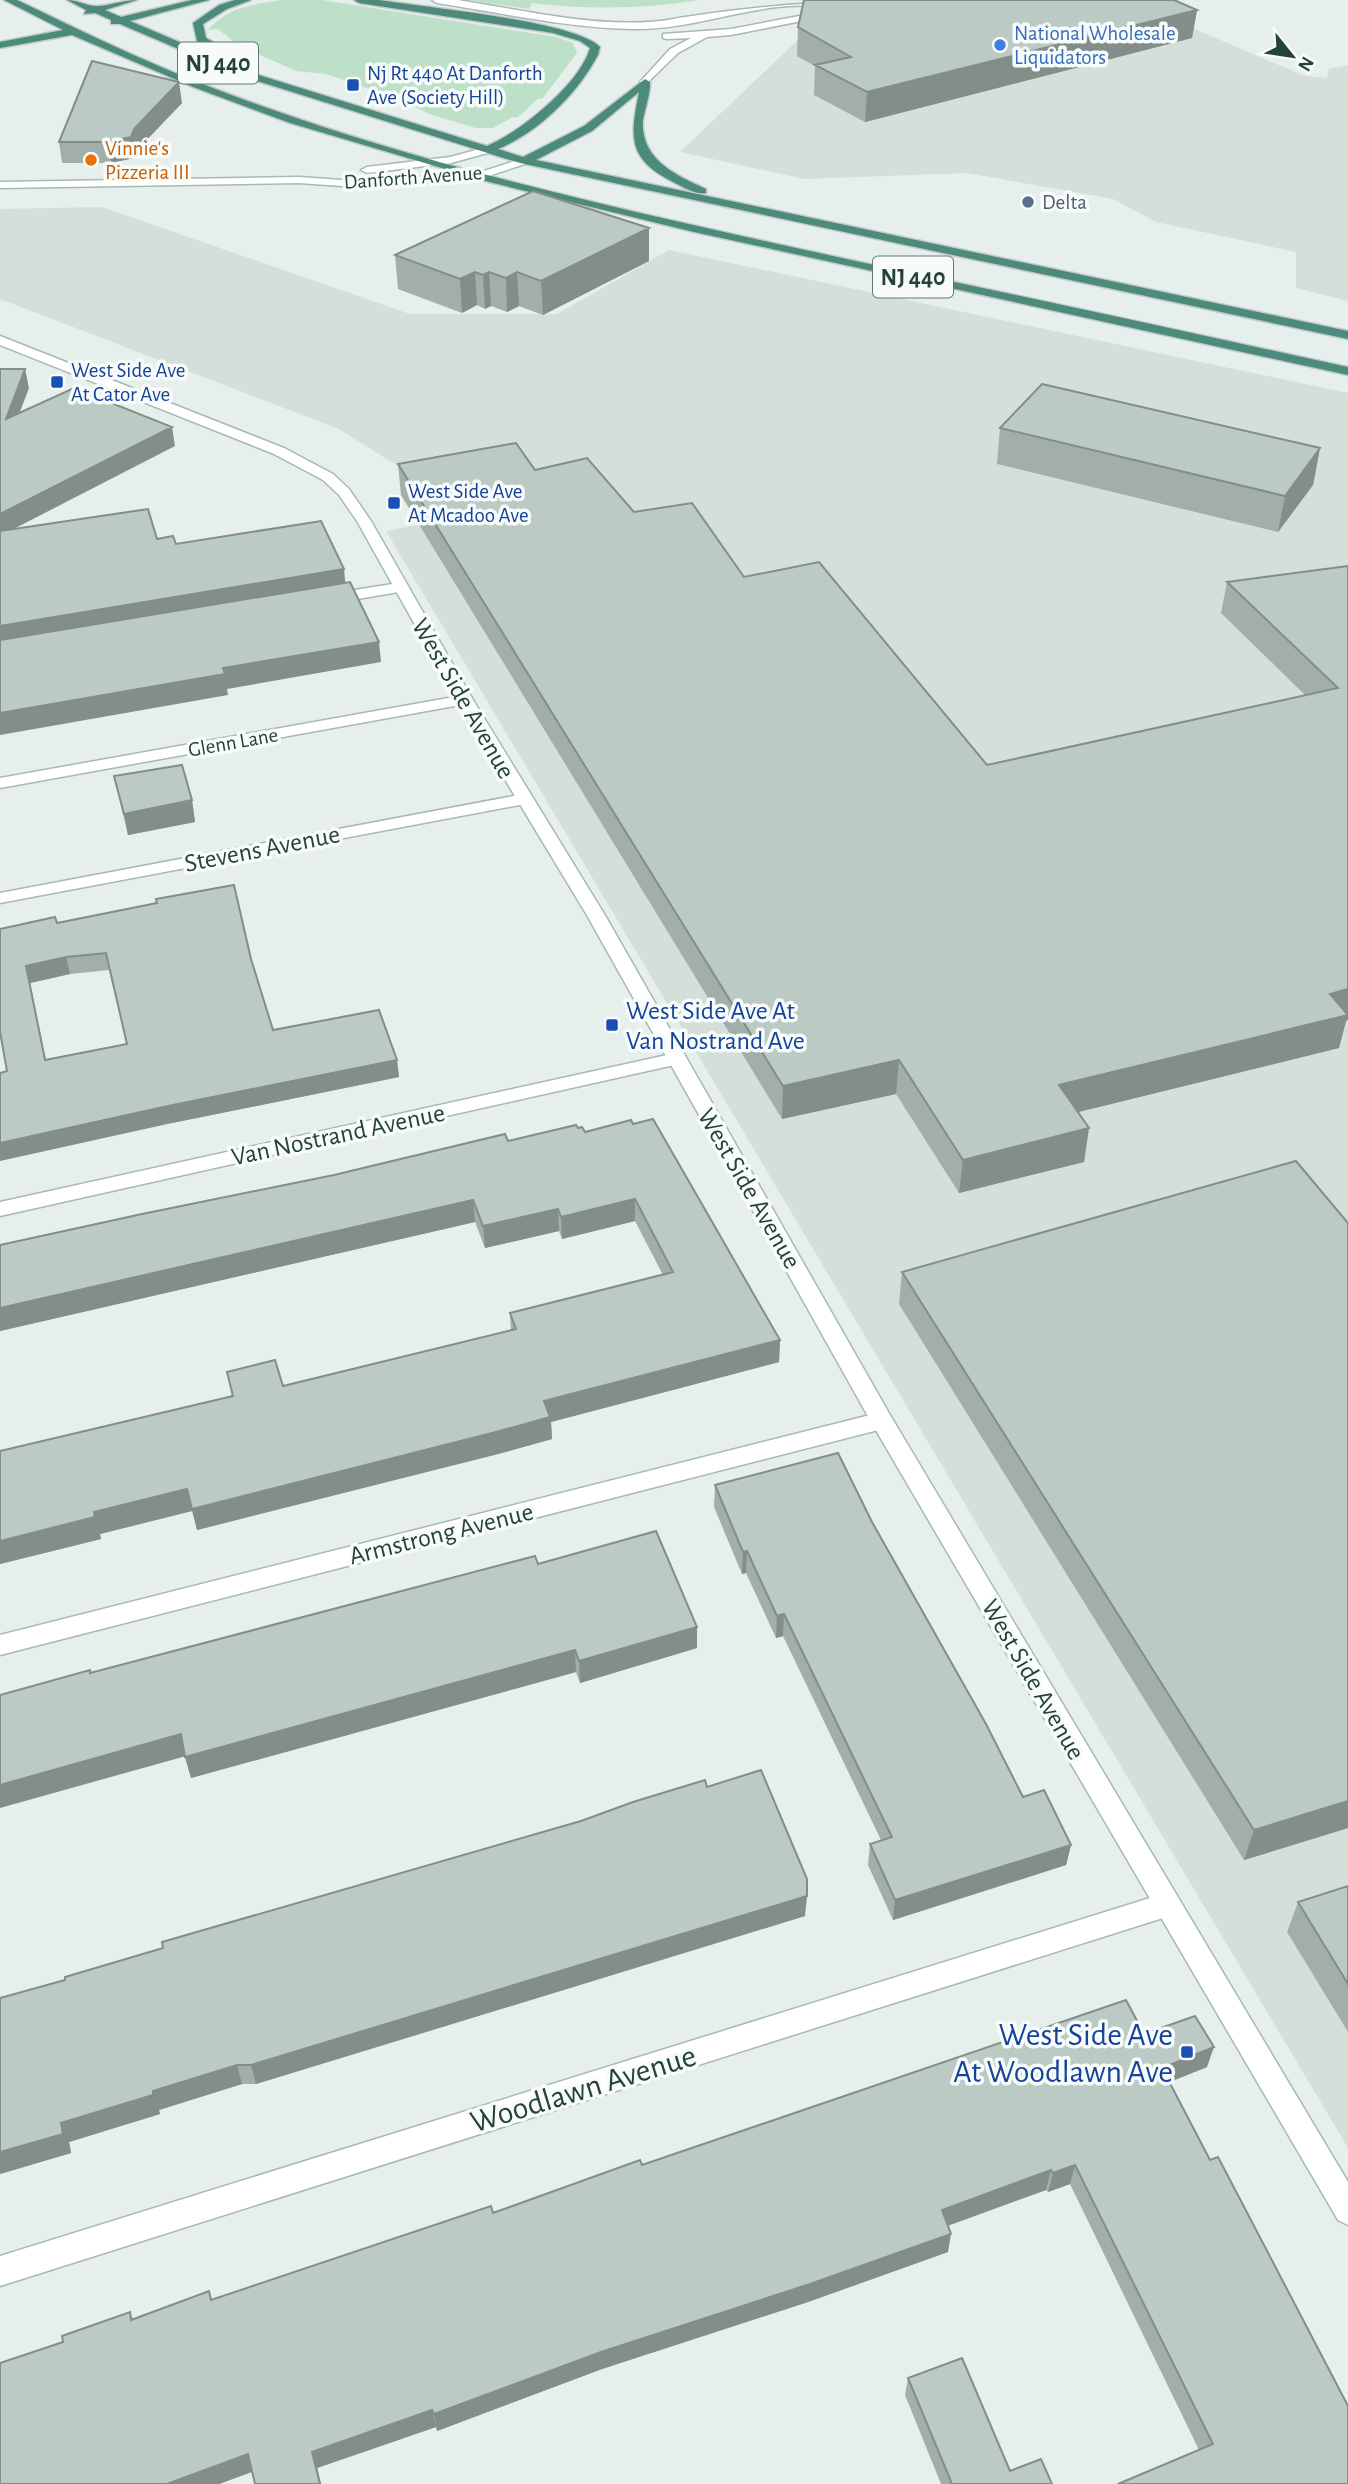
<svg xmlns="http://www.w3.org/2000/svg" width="1348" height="2484" font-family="'Alegreya Sans',sans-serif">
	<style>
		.built { fill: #d4dfda }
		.green { fill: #bfe0c8 }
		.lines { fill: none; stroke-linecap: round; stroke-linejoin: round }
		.minor-casing { stroke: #a8b8b2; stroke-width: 3 }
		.tertiary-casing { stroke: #a8b8b2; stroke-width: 3 }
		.secondary-casing { stroke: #a4bbb3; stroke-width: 3 }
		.trunk-casing { stroke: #c2cac8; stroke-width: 3 }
		.minor { fill: #fff; fill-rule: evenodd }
		.tertiary { fill: #fff; fill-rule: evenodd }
		.secondary { fill: #fff; fill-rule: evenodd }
		.trunk { fill: #4c8a7c; fill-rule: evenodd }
		.wall { fill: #a1aea9; fill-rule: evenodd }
		.shaded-wall { fill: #838d89 }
		.building { fill: #bbcac4; stroke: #838d89; stroke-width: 2; fill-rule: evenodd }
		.shop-dot { fill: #3f7fe0; stroke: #f7fbf9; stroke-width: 2.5 }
		.transit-dot { fill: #1a4fb4; stroke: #f7fbf9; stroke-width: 2.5 }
		.food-dot { fill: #e8710a; stroke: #f7fbf9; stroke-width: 2.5 }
		.service-dot { fill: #5c6f8a; stroke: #f7fbf9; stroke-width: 2.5 }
		.labels { text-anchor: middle; stroke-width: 7; stroke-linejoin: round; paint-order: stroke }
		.far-shop-label { font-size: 21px; fill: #366cbe; stroke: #f7fbf9; text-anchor: start }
		.far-transit-label { font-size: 21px; fill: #164399; stroke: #f7fbf9; text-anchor: start }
		.far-food-label { font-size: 21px; fill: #c56008; stroke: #f7fbf9; text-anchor: start }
		.far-street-label { font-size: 21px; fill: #24423a; stroke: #f7fbf9 }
		.far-service-label { font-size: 21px; fill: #4e5e75; stroke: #f7fbf9; text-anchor: start }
		.shield { fill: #f7fbf9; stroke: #637a73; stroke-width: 2 }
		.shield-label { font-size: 24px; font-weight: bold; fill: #24423a }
		.street-label { font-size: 26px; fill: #24423a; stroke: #f7fbf9 }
		.transit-label { font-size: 26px; fill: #164399; stroke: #f7fbf9; text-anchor: start }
		.near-transit-label { font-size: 32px; fill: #164399; stroke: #f7fbf9; text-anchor: end }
		.near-street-label { font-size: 32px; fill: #24423a; stroke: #f7fbf9 }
	</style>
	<rect width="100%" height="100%" fill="#e6efeb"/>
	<path class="built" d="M 1126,0 L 1305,76 L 1327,78 L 1329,69 L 1348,65 L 1348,301 L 1296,288 L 1296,252 L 1156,222 L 1113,199 L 967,173 L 805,179 L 680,152 L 801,37 Z
		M 102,207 L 410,314 L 557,314 L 669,250 L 1348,393 L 1348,2148 L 386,531 L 441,520 L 398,466 L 339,429 L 0,299 L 0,209 Z"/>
	<path class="green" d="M 281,0 L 322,0 L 556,37 L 573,43 L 577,53 L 542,99 L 538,99 L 517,118 L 513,117 L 493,128 L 476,128 L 429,114 L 397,98 L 326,74 L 296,71 L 238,45 L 218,29 L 208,30 C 229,6 251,5 281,0 Z
		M 469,0 L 700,0 C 644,9 589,10 532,3 L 529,9 Z"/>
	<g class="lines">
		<g class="minor-casing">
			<path id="minor" d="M 432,0 L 457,0 C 525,10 607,31 674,19 C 706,13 811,0 836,4 L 825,7 L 817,18 L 731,35 L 707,37 L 678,53 L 645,85 L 640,82 L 670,49 L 691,38 L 667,39 L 663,38 L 663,34 L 731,29 L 810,14 L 815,6 C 754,2 696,30 634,29 C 569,28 502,13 437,3 Z
				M 399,583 L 404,585 L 407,588 L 404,591 L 329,604 L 321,599 L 329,594 Z
				M 465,695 L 471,697 L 473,700 L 471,703 L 0,788 L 0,778 Z
				M 524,794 L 533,799 L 530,803 L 0,903 L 0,893 Z
				M 676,1053 L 683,1055 L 686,1059 L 683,1063 L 0,1216 L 0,1202 Z
				M 882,1412 L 890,1415 L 893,1421 L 890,1427 L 0,1655 L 0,1635 Z"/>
		</g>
		<g class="tertiary-casing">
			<path id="tertiary" d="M 1166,1893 L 1176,1896 L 1179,1905 L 1176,1914 L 1166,1917 L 0,2286 L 0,2256 Z"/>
		</g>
		<g class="secondary-casing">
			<path id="secondary" d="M 487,147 L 493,150 L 491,152 L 451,163 L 367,173 L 361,170 L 367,167 L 450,157 Z
				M 524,158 L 528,159 L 528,163 L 479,179 L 356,187 L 299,183 L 0,188 L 0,182 L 299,177 L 356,181 L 478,173 Z
				M 0,336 L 284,448 L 333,474 L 349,489 L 371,521 L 473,700 L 606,917 L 890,1415 L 1348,2182 L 1348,2225 L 1338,2220 L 874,1427 L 588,917 L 457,700 L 357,521 L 339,495 L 323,480 L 274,454 L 0,345 Z"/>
		</g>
		<g class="trunk-casing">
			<path id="trunk" d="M 4,0 L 17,0 C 77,29 137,58 200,83 C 410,165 632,212 851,260 C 1017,295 1183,331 1348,367 L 1348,375 L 694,232 L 489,182 L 290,123 L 193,87 L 72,35 L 0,48 L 0,42 L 63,30 Z
				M 67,0 C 78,0 86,6 96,6 C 103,7 124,0 137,0 L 105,10 L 121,17 L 192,0 L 209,0 L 130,21 L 252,73 L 487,146 C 520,132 580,84 590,48 L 580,41 L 553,33 L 359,3 L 354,0 L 379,0 C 422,7 575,21 600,47 L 598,55 C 578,93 539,132 498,149 L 523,157 L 584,126 L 645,79 L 650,82 L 650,87 C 649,98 645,109 643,120 C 640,159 675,175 706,189 L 706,193 C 696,195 685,188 675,183 C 627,159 630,138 639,92 L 592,131 L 536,160 L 1348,331 L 1348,339 L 520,163 L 244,77 L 120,24 L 111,24 L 111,20 L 95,13 L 84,14 L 86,10 Z
				M 235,0 L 251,0 L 227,9 L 203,24 L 206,38 L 231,52 L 232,54 L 227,57 L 197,41 L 193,23 L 219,5 Z"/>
		</g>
		<use href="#minor" class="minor"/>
		<use href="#tertiary" class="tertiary"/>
		<use href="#secondary" class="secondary"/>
		<use href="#trunk" class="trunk"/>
	</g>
	<path class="wall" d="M 1197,10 L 1192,38 L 865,122 L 814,95 L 815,66 L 797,56 L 798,27 Z
		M 182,103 L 137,150 L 134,158 L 111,163 L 62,163 L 59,142 Z
		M 395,255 L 649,261 L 543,315 L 519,306 L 507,312 L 491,306 L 485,309 L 477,305 L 462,313 L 398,289 Z
		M 1000,428 L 1320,448 L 1313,485 L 1278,532 L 997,464 Z
		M 398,464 L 535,470 L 634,512 L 744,577 L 987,765 L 1305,695 L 1221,613 L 1227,582 L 1348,566 L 1346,1021 L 1339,1048 L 1078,1112 L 1089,1128 L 1084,1162 L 959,1193 L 896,1094 L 782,1119 L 401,495 Z
		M 114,776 L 192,800 L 195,822 L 128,835 Z
		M 57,923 L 251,959 L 273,1030 L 397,1060 L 399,1077 L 172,1123 L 7,1071 L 0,1032 ZM 109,970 L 127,1044 L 46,1060 L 30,983 L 70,974 Z
		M 578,1128 L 585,1132 L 780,1340 L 779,1362 L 551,1422 L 552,1439 L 498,1454 L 197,1530 L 192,1511 L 100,1534 L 101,1539 L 0,1564 L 0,1451 L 232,1396 L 227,1372 L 283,1386 L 511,1331 L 510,1313 L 663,1275 L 635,1221 L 562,1239 L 559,1231 L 485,1248 L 475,1222 L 0,1331 L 0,1245 L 508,1141 Z
		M 1348,1223 L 1348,1828 L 1244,1860 L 899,1304 L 902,1272 Z
		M 715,1485 L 872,1522 L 1023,1797 L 1071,1845 L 1066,1865 L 893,1920 L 868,1865 L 870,1844 L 881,1840 L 783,1636 L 776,1638 L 746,1573 L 742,1574 L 714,1507 Z
		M 538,1564 L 697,1627 L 697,1648 L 580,1683 L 576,1672 L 191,1778 L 185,1756 L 90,1673 Z
		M 707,1787 L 805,1916 L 256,2084 L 242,2084 L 159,2110 L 160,2114 L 69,2142 L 71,2153 L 0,2174 L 65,1980 Z
		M 1348,1886 L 1348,2032 L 1287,1932 L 1298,1902 Z
		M 1144,2034 L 1207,2067 L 1169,2082 L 1210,2160 L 1348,2406 L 1199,2450 L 1070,2184 L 1048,2192 L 1046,2190 L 948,2226 L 948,2252 L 808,2302 L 602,2369 L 437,2431 L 436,2427 L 317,2468 L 321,2484 L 255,2484 L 252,2472 L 219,2484 L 0,2484 L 63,2342 L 130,2312 L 133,2319 L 213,2300 L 642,2165 Z
		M 908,2378 L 1010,2471 L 1052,2484 L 941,2484 L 905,2395 Z"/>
	<path class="shaded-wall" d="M 1197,10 L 1192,38 L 865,122 L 867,92 Z
		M 179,82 L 182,103 L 137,150 L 134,158 L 111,163 L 108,142 L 134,129 Z
		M 649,228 L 649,261 L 543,315 L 541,281 Z
		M 475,272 L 477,305 L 462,313 L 460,279 Z
		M 489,272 L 491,306 L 485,309 L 483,275 Z
		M 517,272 L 519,306 L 507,312 L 506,278 Z
		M 25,369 L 29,388 L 10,438 L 6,419 Z
		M 172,427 L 175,446 L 0,536 L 0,514 Z
		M 1320,448 L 1313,485 L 1278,532 L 1285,496 Z
		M 344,569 L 346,589 L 0,647 L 0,626 Z
		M 379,642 L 381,662 L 227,689 L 228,695 L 0,735 L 0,713 L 223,668 Z
		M 192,800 L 195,822 L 128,835 L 124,814 Z
		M 66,957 L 70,974 L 30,983 L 49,1078 L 26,966 Z
		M 1348,989 L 1348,1020 L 1346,1021 L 1339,1048 L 1054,1118 L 1059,1085 L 1330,994 Z
		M 397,1060 L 399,1077 L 172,1123 L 0,1161 L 0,1143 L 168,1106 Z
		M 899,1060 L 896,1094 L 782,1119 L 783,1086 Z
		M 1089,1128 L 1084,1162 L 959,1193 L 963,1160 Z
		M 635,1199 L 635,1221 L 562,1239 L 561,1217 Z
		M 473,1200 L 475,1222 L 0,1331 L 0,1308 Z
		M 558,1209 L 559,1231 L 485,1248 L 483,1226 Z
		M 780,1340 L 779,1362 L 551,1422 L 552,1439 L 498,1454 L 197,1530 L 192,1509 L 544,1401 Z
		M 187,1489 L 192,1511 L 100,1534 L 101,1539 L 0,1564 L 0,1541 L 94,1512 Z
		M 747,1551 L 746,1573 L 742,1574 L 743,1552 Z
		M 784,1614 L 783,1636 L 776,1638 L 777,1616 Z
		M 697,1627 L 697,1648 L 580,1683 L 579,1661 Z
		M 575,1650 L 576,1672 L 191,1778 L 185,1757 Z
		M 181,1734 L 186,1756 L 0,1808 L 0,1785 Z
		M 1348,1801 L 1348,1828 L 1244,1860 L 1254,1830 Z
		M 1071,1845 L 1066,1865 L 893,1920 L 895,1900 Z
		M 807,1896 L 805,1916 L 256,2084 L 251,2065 Z
		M 1214,2047 L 1207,2067 L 1155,2088 L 1162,2068 Z
		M 237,2065 L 242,2084 L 159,2110 L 160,2114 L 69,2142 L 71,2153 L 0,2174 L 0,2152 L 61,2123 L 153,2091 Z
		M 1075,2165 L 1070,2184 L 1048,2192 L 1053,2173 Z
		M 1051,2170 L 1046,2190 L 938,2229 L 942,2210 Z
		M 951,2234 L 948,2252 L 808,2302 L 602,2369 L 437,2431 L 434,2414 L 601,2352 Z
		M 432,2410 L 436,2427 L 317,2468 L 321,2484 L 320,2484 L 312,2452 Z
		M 248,2454 L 254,2471 L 219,2484 L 167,2484 Z"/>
	<path class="building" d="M 804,0 L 1174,0 L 1197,10 L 867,92 L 815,65 L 851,57 L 798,27 Z
		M 92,61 L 179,82 L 134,129 L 131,137 L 108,142 L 59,142 Z
		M 533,191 L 649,228 L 541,281 L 517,272 L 506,278 L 489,272 L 483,275 L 475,272 L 460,279 L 395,255 Z
		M 0,369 L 25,369 L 6,419 L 74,388 L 172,427 L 0,514 Z
		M 1042,384 L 1320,448 L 1285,496 L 1000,428 Z
		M 516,443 L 535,470 L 587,458 L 634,512 L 692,503 L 744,577 L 819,562 L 987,765 L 1338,688 L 1227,582 L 1348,566 L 1348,989 L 1330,994 L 1348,1015 L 1059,1085 L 1089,1128 L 963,1160 L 899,1060 L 783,1086 L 398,464 Z
		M 148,509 L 157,539 L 173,536 L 176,544 L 321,521 L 344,569 L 0,626 L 0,531 Z
		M 350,582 L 379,642 L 223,668 L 225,674 L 0,713 L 0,640 Z
		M 182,765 L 192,800 L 124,814 L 114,776 Z
		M 234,885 L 251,959 L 273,1030 L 379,1010 L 397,1060 L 168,1106 L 0,1143 L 0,1073 L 7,1071 L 0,1032 L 0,929 L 55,917 L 57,923 L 157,903 L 156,899 ZM 106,953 L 127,1044 L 45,1060 L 26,966 L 66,957 Z
		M 653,1119 L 780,1340 L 544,1401 L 550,1417 L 496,1432 L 192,1509 L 187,1489 L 94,1512 L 95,1517 L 0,1541 L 0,1451 L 233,1396 L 227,1372 L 275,1360 L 283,1386 L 516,1329 L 510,1313 L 673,1272 L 635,1199 L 561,1217 L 558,1209 L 483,1226 L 473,1200 L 0,1308 L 0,1245 L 142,1214 L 334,1175 L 505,1134 L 508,1141 L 576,1125 L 578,1128 L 582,1127 L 585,1132 L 631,1120 L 633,1124 Z
		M 1296,1161 L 1348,1223 L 1348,1801 L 1254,1830 L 902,1272 Z
		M 838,1453 L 872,1522 L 986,1724 L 1023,1797 L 1044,1790 L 1071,1845 L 895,1900 L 870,1844 L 892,1837 L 784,1614 L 777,1616 L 747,1551 L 743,1552 L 715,1485 Z
		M 656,1531 L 697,1627 L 579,1661 L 575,1650 L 185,1757 L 181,1734 L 0,1785 L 0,1695 L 90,1670 L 90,1673 L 535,1556 L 538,1564 Z
		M 761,1770 L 807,1879 L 807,1896 L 251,2065 L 237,2065 L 153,2091 L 153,2095 L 61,2123 L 63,2134 L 0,2152 L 0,1998 L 65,1980 L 65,1977 L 163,1948 L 162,1942 L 581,1821 L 633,1802 L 705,1780 L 707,1787 Z
		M 1348,1886 L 1348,1984 L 1298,1902 Z
		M 1126,2000 L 1144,2034 L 1195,2016 L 1214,2047 L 1162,2068 L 1210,2160 L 1218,2157 L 1348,2406 L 1348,2484 L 1118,2484 L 1213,2444 L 1075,2165 L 1053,2173 L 1051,2170 L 942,2210 L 951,2234 L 810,2284 L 601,2352 L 434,2414 L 432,2410 L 312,2452 L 320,2484 L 255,2484 L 248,2454 L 167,2484 L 0,2484 L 0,2363 L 63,2342 L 62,2336 L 130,2312 L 131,2320 L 209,2291 L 211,2300 L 491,2206 L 493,2213 L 640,2160 L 642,2165 Z
		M 962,2358 L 1010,2471 L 1041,2459 L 1052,2484 L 952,2484 L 908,2378 Z"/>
	<circle class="shop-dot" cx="1000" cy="45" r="7"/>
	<g class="transit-dot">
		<rect x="346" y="78" width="14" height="14" rx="3.5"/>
		<rect x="50" y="375" width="14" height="14" rx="3.5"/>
		<rect x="387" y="496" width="14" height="14" rx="3.5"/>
		<rect x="605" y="1018" width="14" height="14" rx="3.5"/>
		<rect x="1180" y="2045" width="14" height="14" rx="3.5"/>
	</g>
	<circle class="food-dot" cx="91" cy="160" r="7"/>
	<circle class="service-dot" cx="1028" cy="202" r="7"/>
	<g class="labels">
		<g class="far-shop-label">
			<text x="1014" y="40">National Wholesale<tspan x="1014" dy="24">Liquidators</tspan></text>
		</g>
		<g class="far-transit-label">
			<text x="367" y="80">Nj Rt 440 At Danforth<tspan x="367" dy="24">Ave (Society Hill)</tspan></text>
			<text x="71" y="377">West Side Ave<tspan x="71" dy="24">At Cator Ave</tspan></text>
			<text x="408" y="498">West Side Ave<tspan x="408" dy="24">At Mcadoo Ave</tspan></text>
		</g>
		<g class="far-food-label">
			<text x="105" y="155">Vinnie's<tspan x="105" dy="24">Pizzeria III</tspan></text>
		</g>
		<g class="far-street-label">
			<text transform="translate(413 177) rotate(-4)" y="7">Danforth Avenue</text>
			<text transform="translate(233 742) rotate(-10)" y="7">Glenn Lane</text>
		</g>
		<g class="far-service-label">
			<text x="1042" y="209">Delta</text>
		</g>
		<g class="shield">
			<rect x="178" y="42.5" width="80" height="41" rx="5"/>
			<rect x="873" y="256.5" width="80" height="41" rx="5"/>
		</g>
		<g class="shield-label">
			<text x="218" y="71">NJ 440</text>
			<text x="913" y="285">NJ 440</text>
		</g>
		<g class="street-label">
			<text transform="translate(464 698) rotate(60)" y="9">West Side Avenue</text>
			<text transform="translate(262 848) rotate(-11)" y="9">Stevens Avenue</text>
			<text transform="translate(338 1134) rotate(-12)" y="9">Van Nostrand Avenue</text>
			<text transform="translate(750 1188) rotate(60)" y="9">West Side Avenue</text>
			<text transform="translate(441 1533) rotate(-14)" y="9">Armstrong Avenue</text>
			<text transform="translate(1034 1679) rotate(60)" y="9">West Side Avenue</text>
		</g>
		<g class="transit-label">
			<text x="626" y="1019">West Side Ave At<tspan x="626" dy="30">Van Nostrand Ave</tspan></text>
		</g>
		<g class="near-transit-label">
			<text x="1173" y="2045">West Side Ave<tspan x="1173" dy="37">At Woodlawn Ave</tspan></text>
		</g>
		<g class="near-street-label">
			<text transform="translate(583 2088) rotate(-17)" y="11">Woodlawn Avenue</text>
		</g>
	</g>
	<g transform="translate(1292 56) rotate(120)" stroke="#f7fbf9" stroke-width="5" paint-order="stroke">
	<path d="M0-5L12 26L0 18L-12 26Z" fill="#24423a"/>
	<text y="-10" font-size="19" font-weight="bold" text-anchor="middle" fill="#24423a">N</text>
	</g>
</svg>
